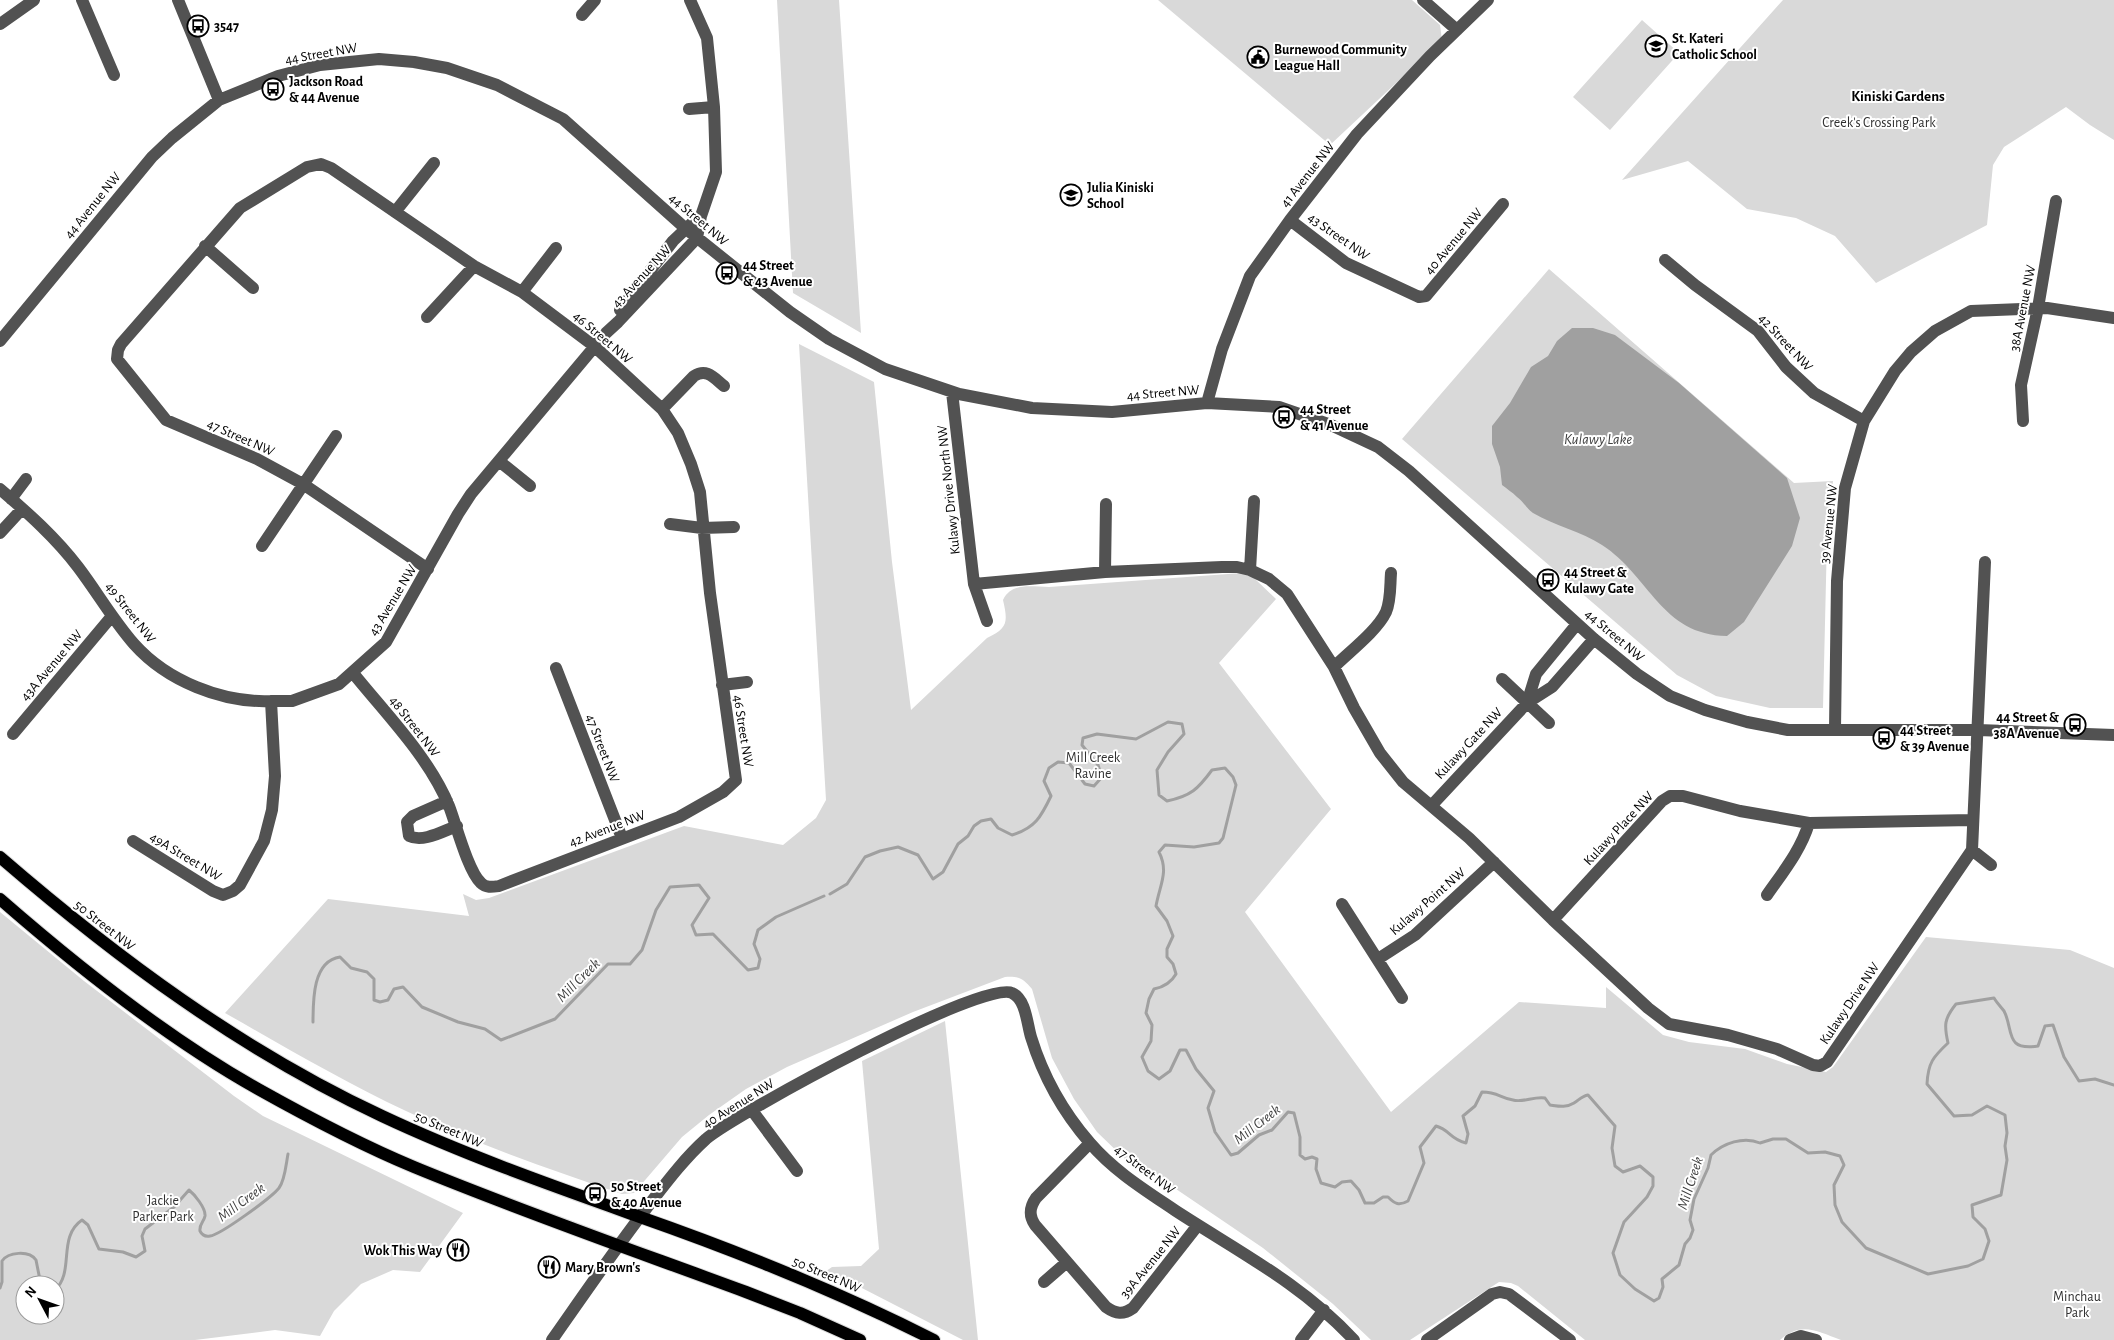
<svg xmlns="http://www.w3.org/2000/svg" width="2114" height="1340" font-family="'Alegreya Sans',sans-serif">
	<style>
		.green { fill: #d9d9d9; fill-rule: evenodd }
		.water { fill: #a0a0a0 }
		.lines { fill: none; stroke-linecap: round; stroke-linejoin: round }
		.stream { stroke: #a0a0a0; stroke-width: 3 }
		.major-casing { stroke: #dbdbdb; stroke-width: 14 }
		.minor { stroke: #525252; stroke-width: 12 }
		.major { stroke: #000; stroke-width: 12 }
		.labels { text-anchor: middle; stroke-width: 4; stroke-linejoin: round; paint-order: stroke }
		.poi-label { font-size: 14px; font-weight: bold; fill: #000; stroke: #fff; text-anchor: start }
		.street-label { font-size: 14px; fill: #000; stroke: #fff }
		.park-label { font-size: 14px; fill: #303030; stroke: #fff }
		.neighbourhood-label { font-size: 15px; font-weight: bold; fill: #000; stroke: #fff }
		.water-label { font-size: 15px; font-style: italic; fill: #414141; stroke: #fff }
	</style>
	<rect width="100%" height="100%" fill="#fff"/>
	<path class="green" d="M 777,0 L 839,0 L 861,333 L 793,293 Z
		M 1158,0 L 1412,0 L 1440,25 L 1442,40 L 1330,145 Z
		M 1783,0 L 2114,0 L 2114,140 L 2090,125 L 2066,107 L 2004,147 L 1993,165 L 1987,225 L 1876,283 L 1835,236 L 1796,218 L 1747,209 L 1688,161 L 1622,180 Z
		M 1642,20 L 1679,53 L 1610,130 L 1573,97 Z
		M 1549,269 L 1794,483 L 1833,481 L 1827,538 L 1823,708 L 1770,708 L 1716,696 L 1677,675 L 1402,439 Z
		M 799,344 L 874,382 L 892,562 L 911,710 L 987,638 C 1008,628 1008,622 1003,600 C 1012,582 1031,587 1049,587 L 1242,573 L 1253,577 L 1276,599 L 1219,663 L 1331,809 L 1245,912 L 1391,1112 L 1519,1002 L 1606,1008 L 1606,987 L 1663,1035 L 1689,1042 L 1745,1049 L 1787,1064 L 1826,1072 L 1833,1067 L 1926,937 L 2070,950 L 2114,968 L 2114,1340 L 1841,1340 C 1817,1331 1801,1321 1780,1340 L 1585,1340 L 1518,1286 L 1511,1283 L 1499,1282 L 1410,1340 L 1371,1340 L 1333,1304 L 1263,1248 L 1176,1189 L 1125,1159 L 1097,1132 L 1074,1099 L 1052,1058 L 1032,989 C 1023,978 1018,976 1005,977 L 913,1012 L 787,1067 L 746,1089 L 709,1115 L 682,1137 L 634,1193 L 622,1194 C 549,1169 476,1144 406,1111 C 344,1082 285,1047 225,1013 L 328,899 L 469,916 L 463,894 L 476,900 L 489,898 L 684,826 L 783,845 L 816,818 L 826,800 Z
		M 0,912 L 84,981 L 234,1096 L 263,1116 L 463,1213 L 420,1272 L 393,1270 L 361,1284 L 334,1311 L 320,1336 L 275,1330 L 195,1340 L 0,1340 ZM 25,1285 L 55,1285 L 55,1315 L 25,1315 Z
		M 945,1021 L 978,1340 L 963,1340 L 858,1286 L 822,1274 L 832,1267 L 861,1266 L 879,1249 L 862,1061 Z"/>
	<path class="water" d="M 1572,328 L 1593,328 L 1615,335 L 1679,383 L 1787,478 L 1800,518 L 1792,546 L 1744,622 L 1727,636 C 1661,635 1650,576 1602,545 C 1581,531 1555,526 1533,513 C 1527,509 1523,501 1517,497 C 1512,492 1507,489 1502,485 L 1500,467 L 1492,444 L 1492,426 L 1510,403 L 1531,367 L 1548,356 L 1557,341 Z"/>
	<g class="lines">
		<path class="stream" d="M 830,894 L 847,884 L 865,857 L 880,851 L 898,847 L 918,855 L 933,879 L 943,872 L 958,844 L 968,836 L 974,826 L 981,821 L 991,819 L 998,828 L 1012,835 C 1035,828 1041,817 1051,796 L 1044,781 L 1049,768 L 1058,762 L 1069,763 L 1085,784 L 1094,786 L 1102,777 L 1098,765 L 1082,745 L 1083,738 L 1097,734 L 1136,739 L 1168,722 L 1182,724 L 1184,734 L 1168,752 L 1157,770 L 1159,795 L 1167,801 C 1191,796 1198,789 1212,770 L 1225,768 L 1233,777 L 1236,785 L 1223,838 L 1219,843 L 1194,847 L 1165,845 L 1159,852 C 1169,872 1160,884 1156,906 L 1167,921 L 1173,936 L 1167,949 L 1167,957 L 1173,964 L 1176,974 C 1171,983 1164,987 1154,989 L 1149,999 L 1146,1013 L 1152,1025 L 1151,1041 L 1142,1057 L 1148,1071 L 1159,1079 L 1170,1071 L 1180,1050 L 1186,1050 L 1196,1069 L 1214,1091 L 1208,1108 L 1215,1132 L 1231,1155 L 1238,1153 L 1259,1135 L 1272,1130 L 1288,1112 L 1294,1113 L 1300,1137 L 1300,1155 L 1305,1159 L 1312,1157 L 1317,1159 L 1316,1169 L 1321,1183 L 1335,1187 L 1342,1182 L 1351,1181 L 1359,1190 L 1365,1203 L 1374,1203 L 1383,1197 L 1388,1197 C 1395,1204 1399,1206 1408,1201 L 1424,1163 L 1420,1147 L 1436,1126 C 1450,1130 1450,1139 1466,1143 L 1468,1134 L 1463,1116 L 1475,1106 L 1482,1092 C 1498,1092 1500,1098 1513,1100 C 1523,1103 1534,1096 1545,1098 L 1550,1105 C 1558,1106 1566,1108 1574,1103 C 1579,1100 1582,1096 1588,1095 L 1615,1126 L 1612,1148 L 1615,1166 L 1623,1172 L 1640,1166 L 1653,1177 L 1653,1186 L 1647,1197 L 1624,1222 L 1613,1253 L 1620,1275 L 1635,1289 L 1654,1301 L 1659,1298 L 1663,1287 L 1662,1279 L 1679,1265 L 1685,1244 L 1690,1238 L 1693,1230 L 1690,1220 L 1694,1199 L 1708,1168 L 1711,1155 C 1723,1143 1744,1136 1760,1143 L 1773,1139 L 1786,1139 L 1808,1153 L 1825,1152 L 1840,1156 L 1844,1165 L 1834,1185 L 1835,1205 L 1842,1222 L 1866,1248 L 1928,1274 L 1968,1266 L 1983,1259 L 1989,1241 L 1985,1229 L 1973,1217 L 1972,1205 L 2001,1195 L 2007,1160 L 2005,1146 L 2007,1133 L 2005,1115 L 1987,1106 L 1972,1115 L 1954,1116 L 1927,1084 C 1928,1063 1933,1057 1948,1043 C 1944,1025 1944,1019 1956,1004 L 1994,998 C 1997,1003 2001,1007 2004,1011 C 2014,1030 2004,1051 2038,1046 L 2045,1026 L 2053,1025 L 2064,1057 L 2079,1081 L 2095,1079 L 2114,1085
			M 313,1022 C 313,999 313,961 340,957 L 351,968 L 367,972 L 374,979 L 374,1000 L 380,1002 L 388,1000 L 394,989 L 403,987 L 422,1007 L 458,1022 L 485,1029 L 501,1040 L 555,1019 L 608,964 L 630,964 L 642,950 L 656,910 L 670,887 L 699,885 L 709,898 L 692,925 L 696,935 L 713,934 L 748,970 L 758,968 L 760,959 L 754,944 L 758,930 L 776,917 L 824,896
			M 0,1288 L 2,1282 L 2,1261 C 8,1252 29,1250 36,1260 L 41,1285
			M 55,1290 C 75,1272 57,1237 82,1220 L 88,1225 L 99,1249 L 123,1252 L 136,1257 L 145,1251 L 142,1236 L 145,1229 L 174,1207 L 189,1190 C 194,1194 206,1208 205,1216 C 204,1222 199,1224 200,1231 C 202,1235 205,1237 210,1236 C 220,1235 271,1198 279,1188 C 285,1180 286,1164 288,1154"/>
		<g class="major-casing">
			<path id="major" d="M 0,857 C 117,958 241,1050 382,1116 C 465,1155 553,1186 640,1217 C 740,1252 839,1292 934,1340
				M 0,899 C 79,968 167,1038 258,1089 C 308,1117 361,1145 414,1167 C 523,1212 635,1251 746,1292 L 800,1313 L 860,1340"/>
		</g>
		<path class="minor" d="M 82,0 L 114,75
			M 178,0 L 219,100
			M 1423,0 L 1457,30
			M 582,15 L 595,0
			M 0,24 L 34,0
			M 689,109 L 714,107
			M 395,212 L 434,163
			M 1290,220 L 1346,263 L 1419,297 L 1426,296 L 1431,290 L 1503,204
			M 205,246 L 253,288
			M 1665,260 L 1695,285 L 1758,331 L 1786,367 L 1814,393 L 1864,421
			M 522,292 L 556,248
			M 620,310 L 673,241 L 692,223
			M 427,317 L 474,266
			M 0,341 L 152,157 L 172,138 L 219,100 L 278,76 L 320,65 L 379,59 L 414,62 L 447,68 L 497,85 L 563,119 L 685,228 L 790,312 L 829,339 L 885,369 L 959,394 L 1032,408 L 1112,412 L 1207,403 L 1279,407 L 1331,425 L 1378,447 L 1409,471 L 1594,639 L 1637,674 L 1670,696 L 1705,710 L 1747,722 L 1788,730 L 1978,730 L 2114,735
			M 952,392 L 974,584 L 987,621
			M 1207,403 L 1222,349 L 1250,276 L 1290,220 L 1357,134 L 1430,56 L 1488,0
			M 662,409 L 694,376 C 707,368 714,378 724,386
			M 2023,421 L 2021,385 L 2038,308 L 2056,201
			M 499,461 L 530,486
			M 0,489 C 28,513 56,538 78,567 C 97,592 113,620 134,644 C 167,681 222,703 271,701
			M 11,499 L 26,479
			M 670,524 L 702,528 L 734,527
			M 0,533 L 22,509
			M 262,546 L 336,436
			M 1250,570 L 1254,501
			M 1105,572 L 1106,504
			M 974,584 L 1105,572 L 1222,567 L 1237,567 L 1250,570 L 1269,579 L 1287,594 L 1334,667 L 1354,708 L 1380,753 L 1403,782 L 1469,838 L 1553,920 L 1648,1008 L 1669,1024 L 1728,1035 L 1777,1049 L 1813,1065 L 1820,1066 L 1827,1062 L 1972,850 L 1985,562
			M 1334,667 C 1349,652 1377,631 1386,612 C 1391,600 1390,586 1391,573
			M 556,668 L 622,838
			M 353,673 C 386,714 429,757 449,806 C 456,824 468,871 481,883 C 486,888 492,887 499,886 L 679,817 L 723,792 L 736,780 L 710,593 L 700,492 L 691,464 L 678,433 L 662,409 L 594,346 L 522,292 L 474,266 L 331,168 L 321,164 L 307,167 L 240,208 L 121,344 L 118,350 L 117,359 L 166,420 L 257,459 L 303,484 L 428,569
			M 1502,679 L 1549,723
			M 722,685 L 747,682
			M 1527,703 L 1536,674 L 1577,624
			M 1835,729 L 1837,581 L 1845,488 L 1864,421 L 1895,371 L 1911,352 L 1935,331 L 1971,311 L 2047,308 L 2114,318
			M 13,734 L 112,616
			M 447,801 L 413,816 L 407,822 L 409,836 C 423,843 443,831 457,826
			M 1432,805 L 1527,703 L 1552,687 L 1594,639
			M 133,841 L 213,891 L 223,895 L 233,891 L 240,885 L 264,841 L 272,810 L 275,776 L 271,701 L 292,701 L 339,684 L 386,642 L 458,514 L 471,494 L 606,333 L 618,322 L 697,238 L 701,216 L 716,172 L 714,107 L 707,38 L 690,0
			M 1972,850 L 1991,865
			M 1767,895 C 1783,872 1801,850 1809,823
			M 1342,904 L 1402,998
			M 1553,920 L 1662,801 L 1670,796 L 1683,796 L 1740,811 L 1809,823 L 1972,820
			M 1378,959 L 1415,935 L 1494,862
			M 751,1109 L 797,1171
			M 1090,1143 L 1036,1198 C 1029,1208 1029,1216 1035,1225 L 1106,1307 C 1116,1314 1123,1315 1133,1308 L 1198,1225
			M 1044,1282 L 1067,1262
			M 552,1340 C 585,1293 617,1246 652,1201 C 669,1179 686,1157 706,1139 C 737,1113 984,979 1012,993 C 1026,999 1027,1024 1031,1037 C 1043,1076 1063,1112 1090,1143 C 1114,1171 1145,1190 1176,1211 C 1239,1252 1302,1284 1354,1340
			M 1301,1340 L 1324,1310
			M 1427,1340 L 1492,1294 L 1500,1292 L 1509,1294 L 1570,1340
			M 1790,1340 L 1801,1336 L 1816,1340"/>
		<use href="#major" class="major"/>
	</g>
	<defs>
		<g id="bus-ring" transform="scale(1.125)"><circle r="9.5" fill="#fff" stroke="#000" stroke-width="1.5"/><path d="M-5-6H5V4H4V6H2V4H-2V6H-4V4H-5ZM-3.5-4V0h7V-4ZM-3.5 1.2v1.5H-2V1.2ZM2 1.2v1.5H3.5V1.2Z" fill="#000"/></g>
		<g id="school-ring" transform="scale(1.125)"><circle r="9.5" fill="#fff" stroke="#000" stroke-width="1.5"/><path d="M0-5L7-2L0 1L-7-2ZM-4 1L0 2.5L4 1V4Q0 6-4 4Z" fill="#000"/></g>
		<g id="civic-ring" transform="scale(1.125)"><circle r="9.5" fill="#fff" stroke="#000" stroke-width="1.5"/><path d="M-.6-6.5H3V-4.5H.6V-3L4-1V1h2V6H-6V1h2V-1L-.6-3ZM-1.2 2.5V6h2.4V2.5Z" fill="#000"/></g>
		<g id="restaurant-ring" transform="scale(1.125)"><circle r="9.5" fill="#fff" stroke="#000" stroke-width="1.5"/><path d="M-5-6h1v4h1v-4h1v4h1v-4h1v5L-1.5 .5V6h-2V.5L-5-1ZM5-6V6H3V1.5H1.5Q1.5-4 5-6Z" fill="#000"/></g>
	</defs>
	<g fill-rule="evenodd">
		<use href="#bus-ring" x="198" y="26"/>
		<use href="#school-ring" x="1656" y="46"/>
		<use href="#civic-ring" x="1258" y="57"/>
		<use href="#bus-ring" x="273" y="89"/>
		<use href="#school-ring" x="1071" y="195"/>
		<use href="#bus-ring" x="727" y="273"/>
		<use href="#bus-ring" x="1284" y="417"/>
		<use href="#bus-ring" x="1548" y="580"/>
		<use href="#bus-ring" x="2075" y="725"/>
		<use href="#bus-ring" x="1884" y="738"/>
		<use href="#bus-ring" x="595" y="1194"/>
		<use href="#restaurant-ring" x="458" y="1250"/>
		<use href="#restaurant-ring" x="549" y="1267"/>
	</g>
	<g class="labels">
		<g class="poi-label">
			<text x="214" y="31">3547</text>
			<text x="1672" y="43">St. Kateri<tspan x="1672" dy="16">Catholic School</tspan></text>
			<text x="1274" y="54">Burnewood Community<tspan x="1274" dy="16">League Hall</tspan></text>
			<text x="289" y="86">Jackson Road<tspan x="289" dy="16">&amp; 44 Avenue</tspan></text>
			<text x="1087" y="192">Julia Kiniski<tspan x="1087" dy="16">School</tspan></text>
			<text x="743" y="270">44 Street<tspan x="743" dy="16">&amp; 43 Avenue</tspan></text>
			<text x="1300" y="414">44 Street<tspan x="1300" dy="16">&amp; 41 Avenue</tspan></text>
			<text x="1564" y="577">44 Street &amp;<tspan x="1564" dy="16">Kulawy Gate</tspan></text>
			<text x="2059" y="722" text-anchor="end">44 Street &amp;<tspan x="2059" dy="16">38A Avenue</tspan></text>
			<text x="1900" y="735">44 Street<tspan x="1900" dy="16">&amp; 39 Avenue</tspan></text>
			<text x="611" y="1191">50 Street<tspan x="611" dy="16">&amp; 40 Avenue</tspan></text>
			<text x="442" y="1255" text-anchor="end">Wok This Way</text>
			<text x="565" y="1272">Mary Brown's</text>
		</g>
		<g class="street-label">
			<text transform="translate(321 53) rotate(-10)" y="5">44 Street NW</text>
			<text transform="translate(1307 174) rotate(-52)" y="5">41 Avenue NW</text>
			<text transform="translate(92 205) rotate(-51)" y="5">44 Avenue NW</text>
			<text transform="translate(699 219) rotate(40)" y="5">44 Street NW</text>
			<text transform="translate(1339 236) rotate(35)" y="5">43 Street NW</text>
			<text transform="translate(1453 241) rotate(-50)" y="5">40 Avenue NW</text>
			<text transform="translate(641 276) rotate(-47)" y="5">43 Avenue NW</text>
			<text transform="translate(2022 308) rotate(-79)" y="5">38A Avenue NW</text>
			<text transform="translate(603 337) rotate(40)" y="5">46 Street NW</text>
			<text transform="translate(1786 342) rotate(47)" y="5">42 Street NW</text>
			<text transform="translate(1163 392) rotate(-5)" y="5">44 Street NW</text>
			<text transform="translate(241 437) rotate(24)" y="5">47 Street NW</text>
			<text transform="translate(948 490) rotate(-96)" y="5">Kulawy Drive North NW</text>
			<text transform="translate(1828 524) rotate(-84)" y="5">39 Avenue NW</text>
			<text transform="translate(392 600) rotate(-59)" y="5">43 Avenue NW</text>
			<text transform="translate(131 612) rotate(52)" y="5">49 Street NW</text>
			<text transform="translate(1615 635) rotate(40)" y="5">44 Street NW</text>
			<text transform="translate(51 665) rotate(-50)" y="5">43A Avenue NW</text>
			<text transform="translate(415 726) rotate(52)" y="5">48 Street NW</text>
			<text transform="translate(744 731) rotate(81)" y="5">46 Street NW</text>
			<text transform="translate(1468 743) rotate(-47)" y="5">Kulawy Gate NW</text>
			<text transform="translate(603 748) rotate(69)" y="5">47 Street NW</text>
			<text transform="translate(607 828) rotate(-21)" y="5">42 Avenue NW</text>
			<text transform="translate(1618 828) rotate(-47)" y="5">Kulawy Place NW</text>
			<text transform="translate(186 856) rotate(31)" y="5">49A Street NW</text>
			<text transform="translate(1427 901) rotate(-41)" y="5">Kulawy Point NW</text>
			<text transform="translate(105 925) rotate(38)" y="5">50 Street NW</text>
			<text transform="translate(1849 1003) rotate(-56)" y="5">Kulawy Drive NW</text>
			<text transform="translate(738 1103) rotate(-32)" y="5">40 Avenue NW</text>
			<text transform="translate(449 1129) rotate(23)" y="5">50 Street NW</text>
			<text transform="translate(1145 1169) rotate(37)" y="5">47 Street NW</text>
			<text transform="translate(1150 1262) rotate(-51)" y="5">39A Avenue NW</text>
			<text transform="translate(827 1274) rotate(23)" y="5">50 Street NW</text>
		</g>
		<g class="park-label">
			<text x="1879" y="127">Creek's Crossing Park</text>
			<text x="1093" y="762">Mill Creek<tspan x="1093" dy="16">Ravine</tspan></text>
			<text x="163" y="1205">Jackie<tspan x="163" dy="16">Parker Park</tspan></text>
			<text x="2077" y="1301">Minchau<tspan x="2077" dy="16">Park</tspan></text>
		</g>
		<g class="neighbourhood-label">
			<text x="1898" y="101">Kiniski Gardens</text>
		</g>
		<g class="water-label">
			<text x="1598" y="444">Kulawy Lake</text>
			<text transform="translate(578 980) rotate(-45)" y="5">Mill Creek</text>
			<text transform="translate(1257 1124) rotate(-38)" y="5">Mill Creek</text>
			<text transform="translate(1690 1183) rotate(-72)" y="5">Mill Creek</text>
			<text transform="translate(241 1202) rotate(-36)" y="5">Mill Creek</text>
		</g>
	</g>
	<g transform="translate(40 1300) rotate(311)"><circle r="24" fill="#ffffff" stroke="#999999"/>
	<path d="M0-4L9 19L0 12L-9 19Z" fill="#000000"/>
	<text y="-8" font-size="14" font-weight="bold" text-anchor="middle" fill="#000000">N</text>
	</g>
</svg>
